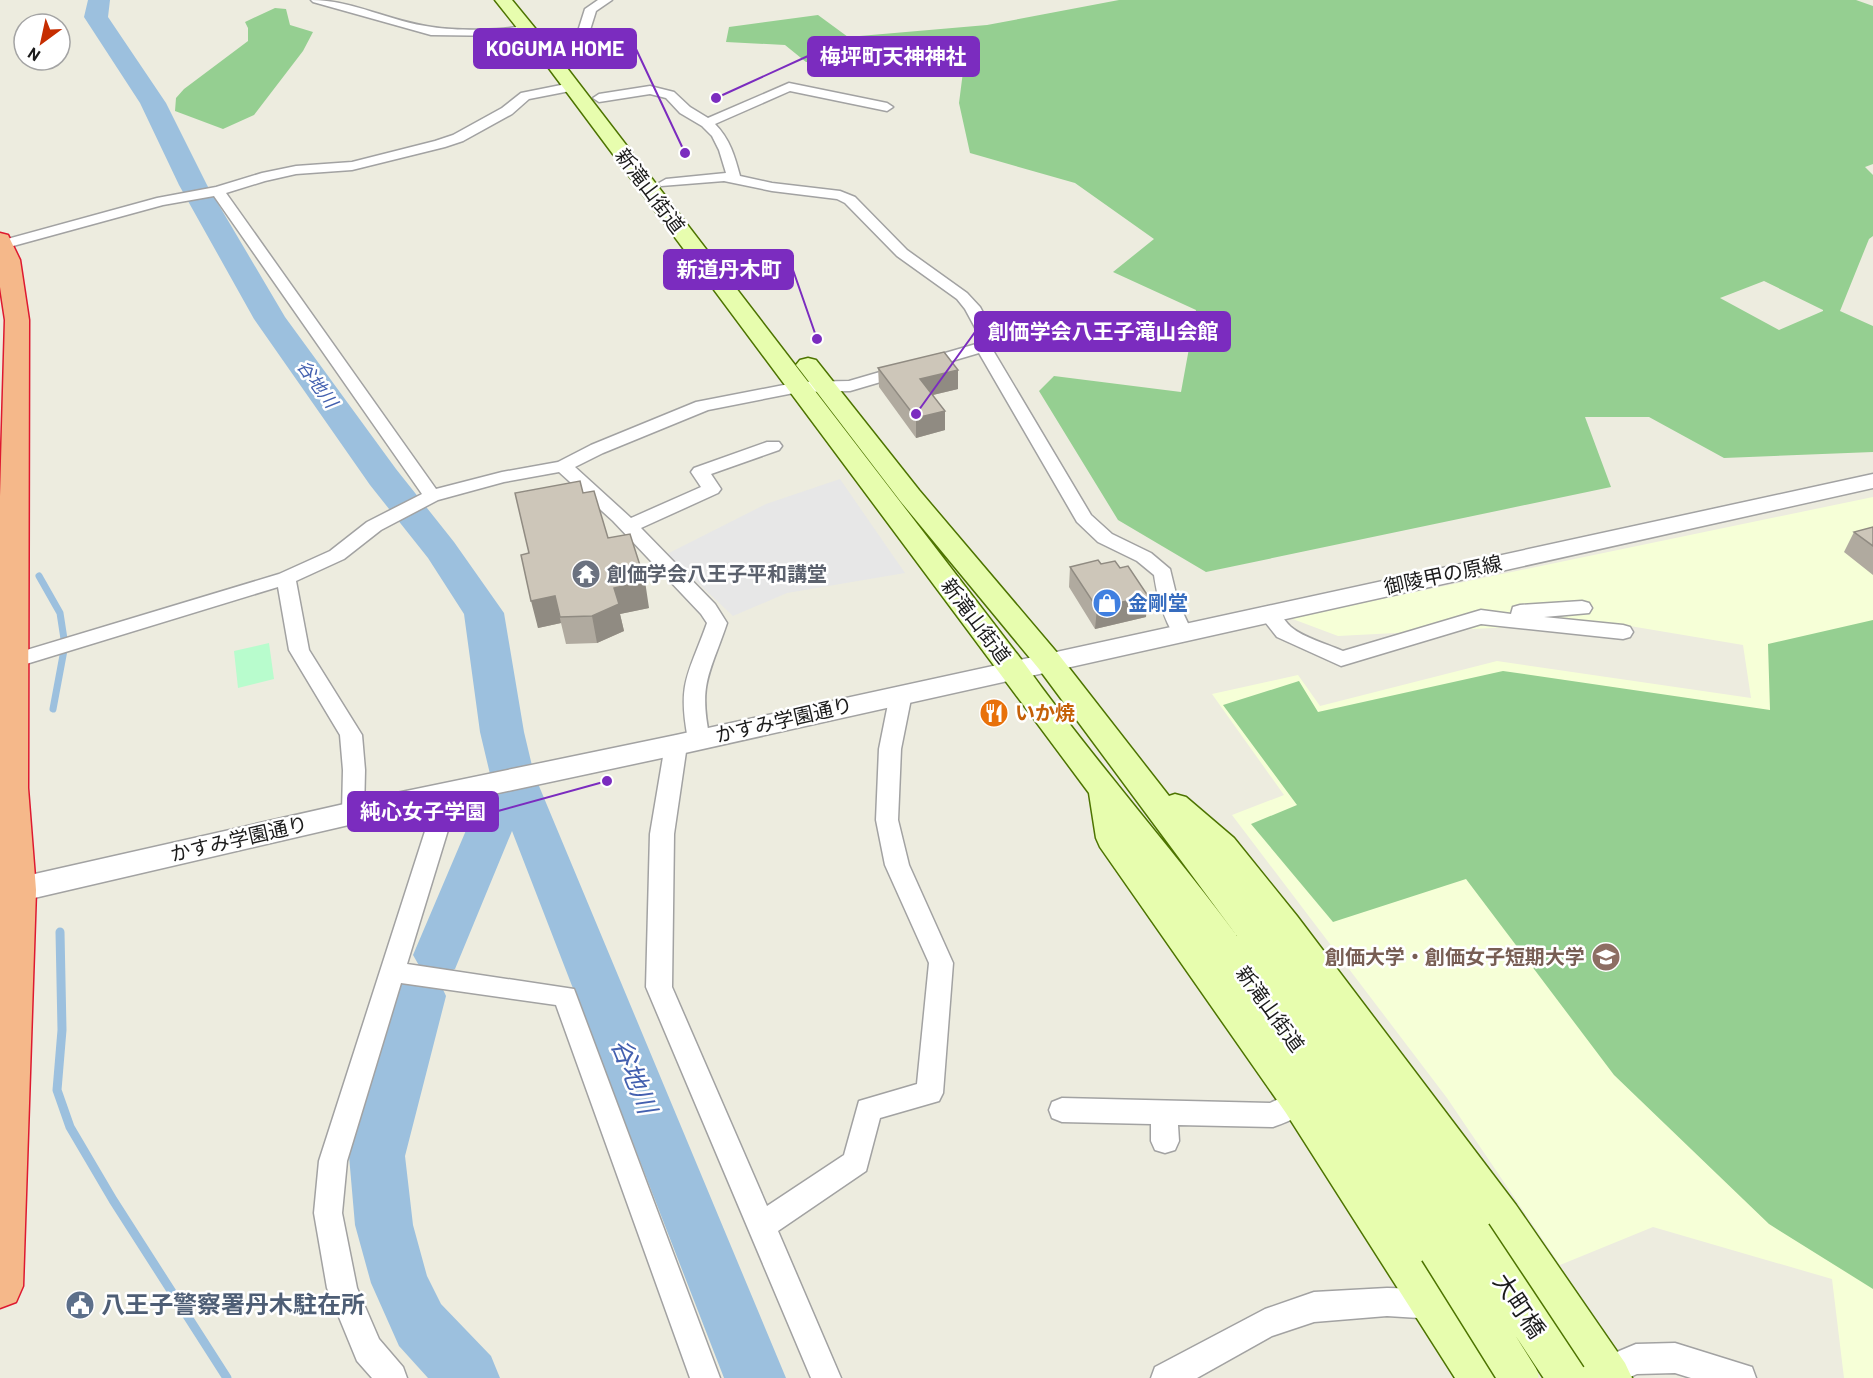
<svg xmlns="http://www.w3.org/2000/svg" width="1873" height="1378" font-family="Barlow,'Noto Sans JP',sans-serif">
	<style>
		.education { fill: #f6ffd7 }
		.forest { fill: #95cf91; fill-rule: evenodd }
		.park { fill: #b8fccd }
		.parking { fill: #e7e7e7 }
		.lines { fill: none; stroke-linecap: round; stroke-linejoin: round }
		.stream-far1 { stroke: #9cc0de; stroke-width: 7 }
		.stream { stroke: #9cc0de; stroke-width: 9 }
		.river { fill: #9cc0de; fill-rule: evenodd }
		.minor-casing { stroke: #a2a2a2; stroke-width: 3 }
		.tertiary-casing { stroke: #a2a2a2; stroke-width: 3 }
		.secondary-casing { stroke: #4d7400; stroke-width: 3 }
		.trunk-casing { stroke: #de1930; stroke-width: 3 }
		.minor { fill: #fff; fill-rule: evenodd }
		.tertiary { fill: #fff; fill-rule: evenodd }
		.secondary { fill: #e7fdae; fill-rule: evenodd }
		.trunk { fill: #f5b88a; fill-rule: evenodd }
		.secondary-bridge-casing { stroke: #4d7400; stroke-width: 42; stroke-linecap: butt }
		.secondary-bridge { stroke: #e7fdae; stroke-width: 39 }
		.wall { fill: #b0aa9f }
		.shaded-wall { fill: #908b82 }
		.building { fill: #cdc6b9; stroke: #908b82; stroke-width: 1.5 }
		.labels { text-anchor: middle; stroke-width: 5; stroke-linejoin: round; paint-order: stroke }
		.far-water-label { font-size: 18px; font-style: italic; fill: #4360af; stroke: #fff }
		.street-label { font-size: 20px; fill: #1b1b1b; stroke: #fff }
		.worship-label { font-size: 20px; font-weight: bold; fill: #5b616d; stroke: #fff; text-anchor: start }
		.shop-label { font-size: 20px; font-weight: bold; fill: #366cbe; stroke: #fff; text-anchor: start }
		.food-label { font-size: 20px; font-weight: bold; fill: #c56008; stroke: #fff; text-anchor: start }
		.education-label { font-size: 20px; font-weight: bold; fill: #785e54; stroke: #fff; text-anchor: end }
		.near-service-label { font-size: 24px; font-weight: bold; fill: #4e5e75; stroke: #fff; text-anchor: start }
		.near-street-label { font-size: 24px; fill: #1b1b1b; stroke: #fff }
		.near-water-label { font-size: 26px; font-style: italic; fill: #4360af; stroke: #fff }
		.leader { fill: none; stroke: #7b2cbf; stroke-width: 2 }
		.callout-dot { fill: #7b2cbf; stroke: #fff; stroke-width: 2 }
		.callout { fill: #7b2cbf; stroke: #7b2cbf; stroke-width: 2 }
		.callout-label { font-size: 21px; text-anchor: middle; font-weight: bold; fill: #fff }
	</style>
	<rect width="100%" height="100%" fill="#edecdf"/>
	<path class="education" d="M 1873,497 L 1873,1378 L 1844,1378 L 1832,1279 L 1653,1227 L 1560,1265 L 1447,1098 L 1232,815 L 1284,795 L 1212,694 L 1298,675 L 1320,706 L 1497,661 L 1751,698 L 1743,645 L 1606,622 L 1338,636 L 1290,618 Z"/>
	<path class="forest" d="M 1119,0 L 1856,0 L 1873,6 L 1873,164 L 1865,167 L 1873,175 L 1873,236 L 1869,239 L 1840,311 L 1873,326 L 1873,452 L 1724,458 L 1649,417 L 1585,417 L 1611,487 L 1206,572 L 1118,520 L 1039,391 L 1054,376 L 1181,392 L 1196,310 L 1113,272 L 1154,239 L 1075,183 L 970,153 L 959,103 L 964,64 L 927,46 L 865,50 L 863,63 L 806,62 L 785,45 L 726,42 L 729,27 L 818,15 L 848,37 L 987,25 ZM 1764,281 L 1823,310 L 1823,311 L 1779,330 L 1720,298 Z
		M 275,8 L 286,9 L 290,25 L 313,32 L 303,51 L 254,115 L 223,129 L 175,111 L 176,98 L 184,89 L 248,41 L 248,28 L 245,22 Z
		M 1873,620 L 1873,1289 L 1769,1224 L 1614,1075 L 1466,879 L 1333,922 L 1251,824 L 1297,805 L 1223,705 L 1299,681 L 1318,712 L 1503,671 L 1770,710 L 1768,644 Z"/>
	<path class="park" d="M 269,643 L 274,679 L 238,688 L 234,651 Z"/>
	<path class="parking" d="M 840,479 L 905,573 L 787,593 L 733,616 L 667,554 L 766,504 Z"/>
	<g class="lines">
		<path class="stream-far1" d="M 39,576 L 60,613 L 64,639
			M 53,709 L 64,650"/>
		<path class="stream" d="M 60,932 L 62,1030 L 57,1090 L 70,1127 L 113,1200 L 227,1378"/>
		<path class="river" d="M 88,0 L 110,0 L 108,17 L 166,103 L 207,185 L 285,317 L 396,469 L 454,542 L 504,613 L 524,732 L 534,774 L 786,1378 L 724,1378 L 512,831 L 455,969 L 438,975 L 421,969 L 413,955 L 490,774 L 480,732 L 464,614 L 428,558 L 370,485 L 254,319 L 179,185 L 140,103 L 84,17 Z
			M 421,975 L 439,981 L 446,996 L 405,1156 L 413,1225 L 427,1276 L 441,1304 L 491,1356 L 500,1378 L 428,1378 L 399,1346 L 371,1283 L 355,1225 L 349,1156 L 396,996 L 403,981 Z"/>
		<g class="minor-casing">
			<path id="minor" d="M 311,0 C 353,0 391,22 432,27 C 458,31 503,31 528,25 L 534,29 L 532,31 L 513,36 L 431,35 L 313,2 Z
				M 598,0 L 612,0 L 596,11 L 584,49 L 570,57 L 562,57 L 562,51 L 573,47 L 585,9 Z
				M 571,83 L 577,87 L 575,90 L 529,99 L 512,114 L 463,141 L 445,147 L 352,170 L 296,174 L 265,181 L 226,193 L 436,489 L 502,472 L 558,462 L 591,445 L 696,402 L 799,382 L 849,381 L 976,344 L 978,333 L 965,309 L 957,299 L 897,256 L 845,203 L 837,199 L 772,191 L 724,181 L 661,186 L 659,183 L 666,179 L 726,173 L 719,150 L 712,136 L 702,126 L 680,113 L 666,98 L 650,94 L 599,102 L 593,98 L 599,94 L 650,86 L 674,92 L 690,107 L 708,118 L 789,83 L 887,103 L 893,107 L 887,111 L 790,91 L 715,124 C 730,139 735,157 740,176 L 772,183 L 840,191 L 855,197 L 907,250 L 967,293 L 980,307 L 994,333 L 991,347 L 1091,515 L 1112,534 L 1151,553 L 1170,569 L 1178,602 L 1192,632 L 1189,637 L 1182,639 L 1175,637 C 1163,617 1157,597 1154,575 L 1137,561 L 1098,542 L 1077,522 L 979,353 L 850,391 L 799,392 L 708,410 L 603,453 L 575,467 L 631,518 L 701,487 L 691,472 L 694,468 L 767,442 L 779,442 L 782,446 L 779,450 L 711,474 L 721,489 L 718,493 L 641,528 L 715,604 L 727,623 C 710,674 698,683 710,739 L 707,745 L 699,747 L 691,745 L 688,739 C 677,682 689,674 707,623 L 701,614 L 613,521 L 559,472 L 504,482 L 438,500 L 381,530 L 344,559 L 296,581 L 309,650 L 362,735 L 365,770 L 364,813 L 361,819 L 353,822 L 345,819 L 342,813 L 343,770 L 340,735 L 289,650 L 278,587 L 0,672 L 0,658 L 279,574 L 330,551 L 367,522 L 422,494 L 214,196 L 163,205 L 2,249 L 0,249 L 0,241 L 157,198 L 216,187 L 262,173 L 296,166 L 352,162 L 435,141 L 453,135 L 502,108 L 521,93 Z
				M 1582,601 L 1589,603 L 1592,608 L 1589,613 L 1544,617 L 1623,625 L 1630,627 L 1633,632 L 1630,637 L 1623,639 L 1481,624 L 1341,666 L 1277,637 L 1258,613 L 1261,608 C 1278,604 1280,617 1291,627 C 1304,638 1327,644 1343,651 L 1481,610 L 1511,614 L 1513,607 L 1520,605 Z
				M 901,687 L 908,689 L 912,694 L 901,749 L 898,820 L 909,865 L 953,963 L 943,1093 L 939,1101 L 880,1118 L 866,1171 L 778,1231 L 841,1378 L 811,1378 L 646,987 L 650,834 L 665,745 L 668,739 L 676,737 L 684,739 L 687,745 L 674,834 L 672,987 L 767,1206 L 844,1155 L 859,1101 L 917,1084 L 929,963 L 885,865 L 876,820 L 879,749 L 890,694 L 894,689 Z
				M 448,786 L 456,788 L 459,794 L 407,964 L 574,989 L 720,1378 L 690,1378 L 556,1005 L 401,983 L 347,1161 L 342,1213 L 357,1288 L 379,1339 L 403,1367 L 407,1378 L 372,1378 L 357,1361 L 327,1288 L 314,1213 L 319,1161 L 437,794 L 440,788 Z
				M 1300,1089 L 1309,1093 L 1313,1101 C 1307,1115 1287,1122 1273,1127 L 1178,1125 L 1179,1141 L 1175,1150 L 1165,1153 L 1155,1150 L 1151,1141 L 1151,1124 L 1062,1122 L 1052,1118 L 1049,1110 L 1052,1102 L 1062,1098 L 1270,1103 Z
				M 1387,1288 L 1435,1289 L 1445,1294 L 1450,1304 L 1445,1314 L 1435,1319 L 1387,1316 L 1314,1322 L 1272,1336 L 1197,1378 L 1151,1378 L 1155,1367 L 1265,1309 L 1314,1292 Z
				M 1675,1343 L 1752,1367 L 1756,1378 L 1691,1378 L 1675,1373 L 1637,1374 L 1628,1378 L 1577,1378 L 1581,1367 L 1636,1344 Z"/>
		</g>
		<g class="tertiary-casing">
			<path id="tertiary" d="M 1873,474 L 1873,488 L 676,755 L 353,824 L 17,902 L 6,899 L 2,890 L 6,881 L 17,878 L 353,802 L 676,735 Z"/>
		</g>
		<g class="secondary-casing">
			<path id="secondary" d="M 495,0 L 512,0 L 557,55 L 1024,663 C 1091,757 1168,843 1237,936 L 1039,669 L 901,502 L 800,370 L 796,365 L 800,360 L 808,358 L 816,360 L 919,490 L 1059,655 L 1169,796 L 1175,794 L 1186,797 L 1234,838 L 1297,916 L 1516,1205 L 1625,1363 L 1632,1378 L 1584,1378 L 1491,1237 L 1486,1249 L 1472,1254 L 1459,1249 L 1454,1264 L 1439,1270 L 1432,1267 L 1495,1363 L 1502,1378 L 1455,1378 L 1286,1113 L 1100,847 L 1096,838 L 1089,793 L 545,63 Z"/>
		</g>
		<g class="trunk-casing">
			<path id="trunk" d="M 0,233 L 8,235 L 20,260 L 29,320 L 28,788 L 36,890 L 23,1286 L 16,1302 L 0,1308 L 0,496 L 5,320 L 0,287 Z"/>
		</g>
		<use href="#minor" class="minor"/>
		<use href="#tertiary" class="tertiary"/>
		<use href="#secondary" class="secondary"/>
		<use href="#trunk" class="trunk"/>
		<g class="secondary-bridge-casing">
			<path id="secondary-bridge" d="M 1472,1235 L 1567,1378
				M 1439,1250 L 1519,1378"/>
		</g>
		<use href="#secondary-bridge" class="secondary-bridge"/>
	</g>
	<path class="wall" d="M 878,368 L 958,370 L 958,389 L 933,395 L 945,411 L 945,430 L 916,438 L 879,387 Z
		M 583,493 L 608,538 L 649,608 L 620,614 L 624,631 L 597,643 L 566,644 L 561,623 L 538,628 L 529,553 Z
		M 1873,527 L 1873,575 L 1844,552 L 1854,532 Z
		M 1070,567 L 1146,617 L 1095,629 L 1069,587 Z"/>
	<path class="shaded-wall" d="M 958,370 L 958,389 L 920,398 L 920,379 Z
		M 945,411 L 945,430 L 916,438 L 916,418 Z
		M 645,581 L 649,608 L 620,614 L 624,631 L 597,643 L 592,616 L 614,588 Z
		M 555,596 L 561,623 L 538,628 L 531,601 Z
		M 1148,596 L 1146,617 L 1095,629 L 1097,608 Z"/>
	<path class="building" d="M 944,352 L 958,370 L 920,379 L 945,411 L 916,418 L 878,368 Z
		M 580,481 L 583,493 L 594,491 L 608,538 L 630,534 L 645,581 L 614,588 L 619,604 L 592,616 L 560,617 L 555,596 L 531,601 L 521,555 L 529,553 L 515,493 Z
		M 1873,527 L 1873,546 L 1854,532 Z
		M 1098,560 L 1101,564 L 1115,561 L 1120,568 L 1128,566 L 1148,596 L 1097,608 L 1070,567 Z"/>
	<defs>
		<g id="temple-disc" transform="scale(1.5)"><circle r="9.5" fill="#6b7280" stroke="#fff"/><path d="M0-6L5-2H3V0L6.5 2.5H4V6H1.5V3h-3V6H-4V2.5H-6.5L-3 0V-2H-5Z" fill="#fff"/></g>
		<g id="shop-disc" transform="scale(1.5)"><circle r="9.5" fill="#3f7fe0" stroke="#fff"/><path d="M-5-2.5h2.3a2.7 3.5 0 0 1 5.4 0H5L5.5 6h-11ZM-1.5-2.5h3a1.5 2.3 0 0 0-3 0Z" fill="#fff"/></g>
		<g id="restaurant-disc" transform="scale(1.5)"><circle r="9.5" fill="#e8710a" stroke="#fff"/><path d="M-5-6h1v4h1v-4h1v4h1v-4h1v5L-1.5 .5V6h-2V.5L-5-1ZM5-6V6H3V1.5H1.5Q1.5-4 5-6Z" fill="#fff"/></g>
		<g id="university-disc" transform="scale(1.5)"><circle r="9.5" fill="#8d6e63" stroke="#fff"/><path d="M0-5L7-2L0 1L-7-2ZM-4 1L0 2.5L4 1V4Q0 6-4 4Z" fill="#fff"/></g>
		<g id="civic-disc" transform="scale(1.5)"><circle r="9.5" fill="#5c6f8a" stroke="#fff"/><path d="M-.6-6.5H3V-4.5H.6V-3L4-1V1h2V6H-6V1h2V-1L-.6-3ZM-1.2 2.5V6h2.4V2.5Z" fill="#fff"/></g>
	</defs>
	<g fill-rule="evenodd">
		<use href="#temple-disc" x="586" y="574"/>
		<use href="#shop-disc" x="1107" y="603"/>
		<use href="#restaurant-disc" x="994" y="713"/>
		<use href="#university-disc" x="1606" y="957"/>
		<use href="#civic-disc" x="80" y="1305"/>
	</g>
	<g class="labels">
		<g class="far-water-label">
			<text transform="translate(317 384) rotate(54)" y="6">谷地川</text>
		</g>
		<g class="street-label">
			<text transform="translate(650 191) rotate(53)" y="7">新滝山街道</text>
			<text transform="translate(1443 575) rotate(-12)" y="7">御陵甲の原線</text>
			<text transform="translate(976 621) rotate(53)" y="7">新滝山街道</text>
			<text transform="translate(784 720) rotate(-13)" y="7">かすみ学園通り</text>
			<text transform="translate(239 839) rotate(-13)" y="7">かすみ学園通り</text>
			<text transform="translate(1270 1009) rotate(54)" y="7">新滝山街道</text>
		</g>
		<g class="worship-label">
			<text x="607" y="581">創価学会八王子平和講堂</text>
		</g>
		<g class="shop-label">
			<text x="1128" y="610">金剛堂</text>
		</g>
		<g class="food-label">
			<text x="1015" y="720">いか焼</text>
		</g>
		<g class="education-label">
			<text x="1585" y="964">創価大学・創価女子短期大学</text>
		</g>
		<g class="near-service-label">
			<text x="101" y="1313">八王子警察署丹木駐在所</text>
		</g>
		<g class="near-street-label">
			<text transform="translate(1519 1306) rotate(56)" y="8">大町橋</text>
		</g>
		<g class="near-water-label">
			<text transform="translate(634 1076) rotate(68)" y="9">谷地川</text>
		</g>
	</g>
	<path class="leader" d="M685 153L636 49M716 98L808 56M817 339L793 270M916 414L975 332M607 781L498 811"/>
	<g class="callout-dot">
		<circle cx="685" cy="153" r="6"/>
		<circle cx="716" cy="98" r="6"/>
		<circle cx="817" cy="339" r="6"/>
		<circle cx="916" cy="414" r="6"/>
		<circle cx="607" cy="781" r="6"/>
	</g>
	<g class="callout">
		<rect x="474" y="29" width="162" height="39" rx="6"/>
		<rect x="808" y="37" width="171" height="39" rx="6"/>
		<rect x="664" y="250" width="129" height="39" rx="6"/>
		<rect x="975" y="312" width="255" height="39" rx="6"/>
		<rect x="348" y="792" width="150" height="39" rx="6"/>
	</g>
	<g class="callout-label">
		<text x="555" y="56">KOGUMA HOME</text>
		<text x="893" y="64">梅坪町天神神社</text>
		<text x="729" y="277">新道丹木町</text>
		<text x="1103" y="339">創価学会八王子滝山会館</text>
		<text x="423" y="819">純心女子学園</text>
	</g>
	<g transform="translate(42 42) rotate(213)"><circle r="28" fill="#ffffff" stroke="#a4a4a4" stroke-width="1.5"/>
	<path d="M0-4.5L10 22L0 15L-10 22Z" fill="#c62d00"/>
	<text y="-9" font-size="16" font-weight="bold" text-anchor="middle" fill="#1b1b1b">N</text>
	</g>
</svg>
